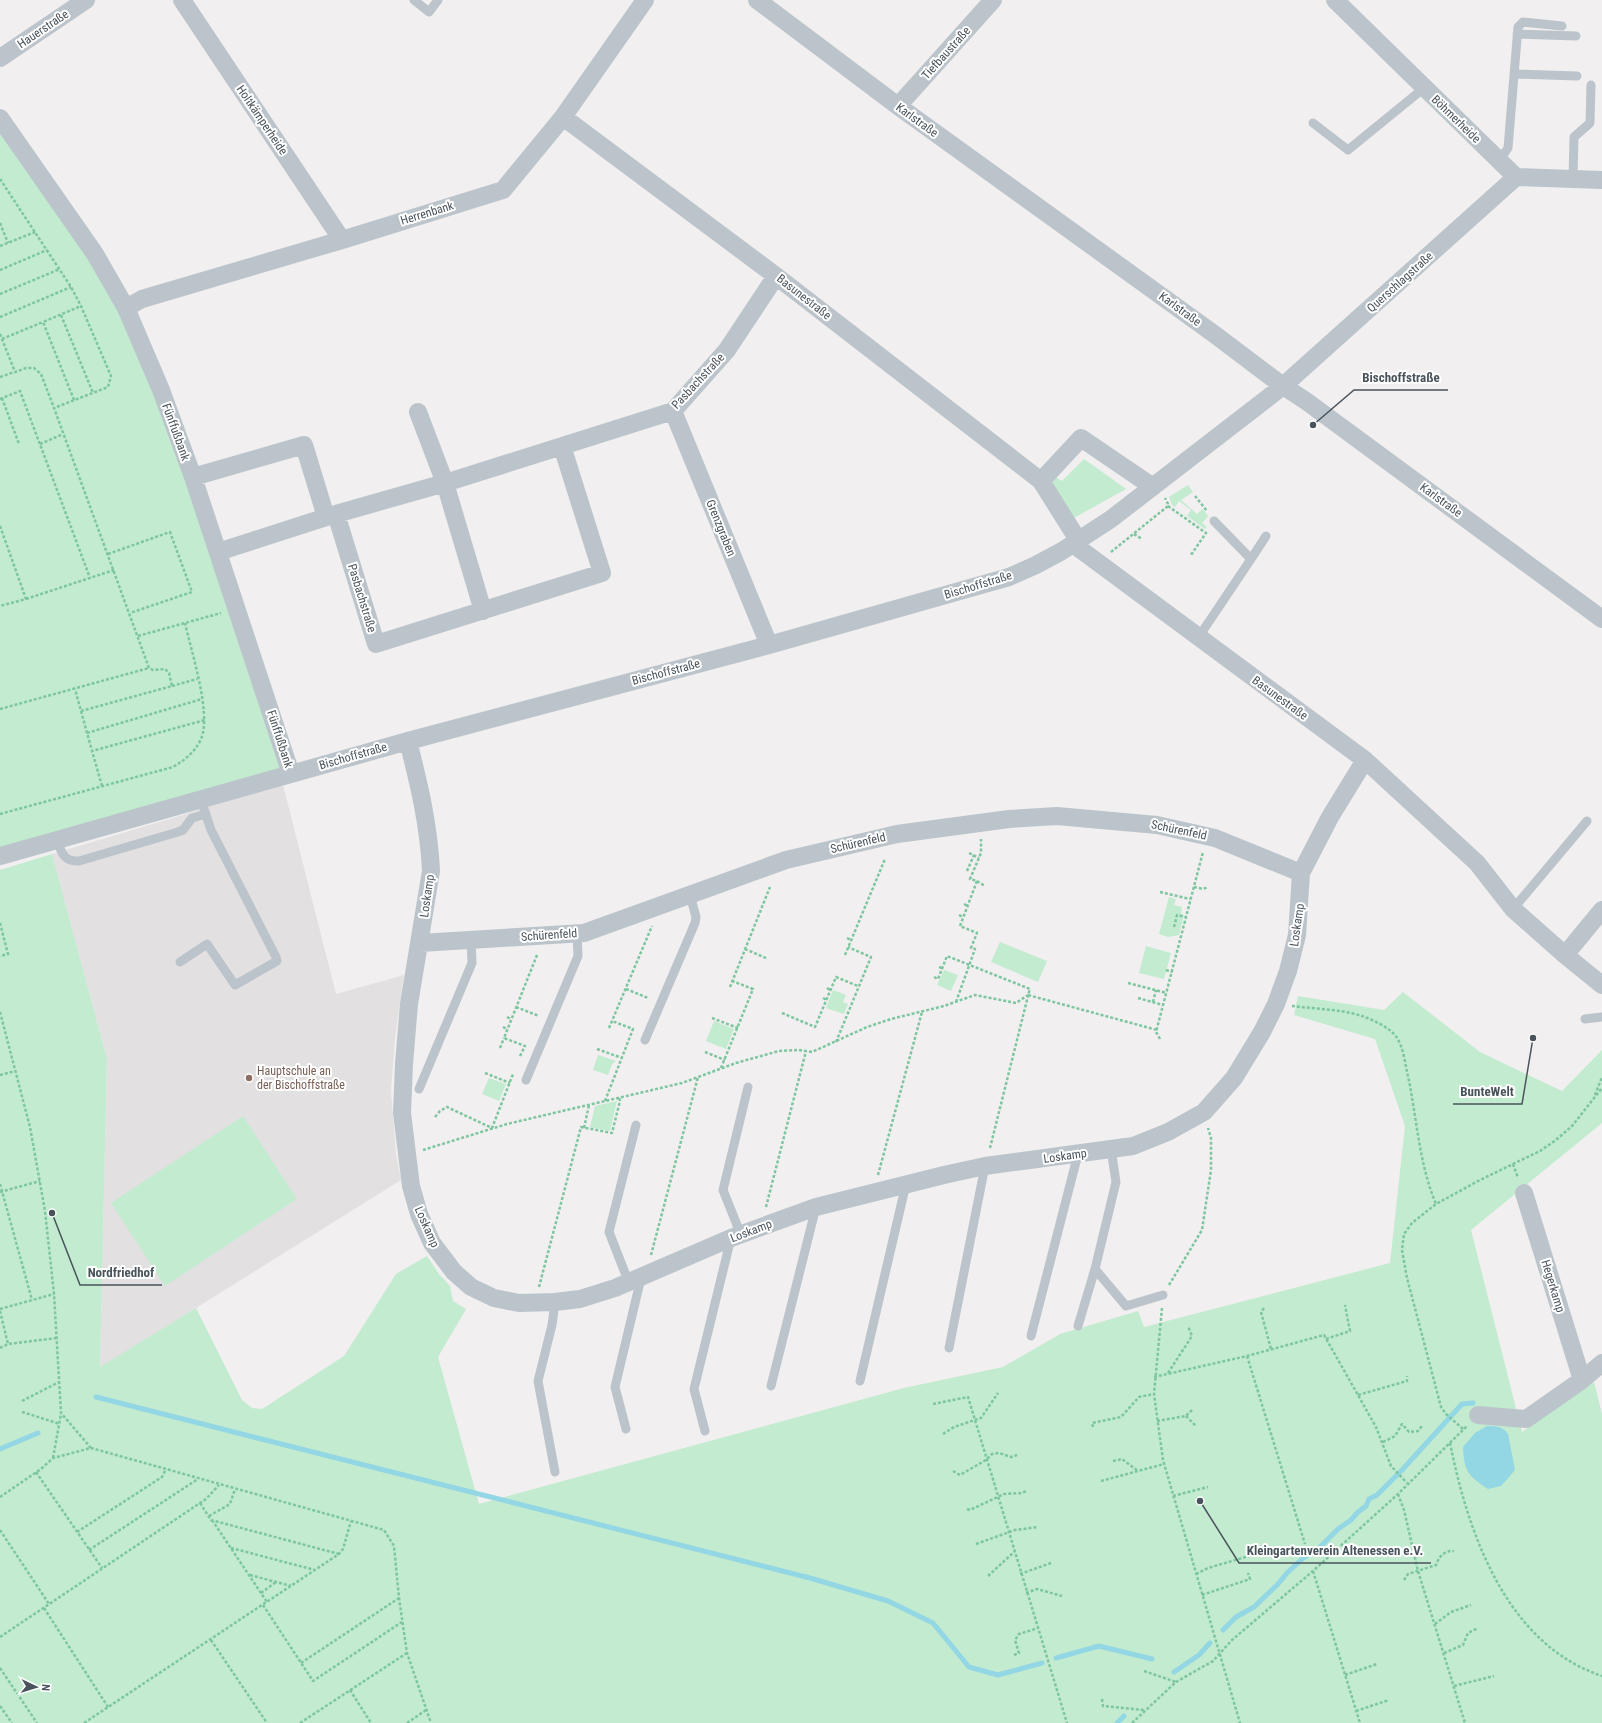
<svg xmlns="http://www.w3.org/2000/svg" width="1602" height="1723" font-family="'Roboto Condensed',sans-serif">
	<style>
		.education { fill: #e2e0e1 }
		.green { fill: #c2ebd0 }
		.water { fill: #93d6e4 }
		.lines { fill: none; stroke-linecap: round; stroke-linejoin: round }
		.stream { stroke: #93d6e4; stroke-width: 5 }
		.path { stroke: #7dc69f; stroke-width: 2.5; stroke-dasharray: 3 2; stroke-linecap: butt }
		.service { stroke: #bcc4cb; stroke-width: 9 }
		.minor { stroke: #bcc4cb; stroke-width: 18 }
		.education-dot { fill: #8d6e63; stroke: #fff; stroke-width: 1.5 }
		.labels { text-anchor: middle; stroke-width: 4; stroke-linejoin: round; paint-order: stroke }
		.street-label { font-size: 12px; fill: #49535b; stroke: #fff }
		.education-label { font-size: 12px; fill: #785e54; stroke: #fff; text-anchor: start }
		.leader { fill: none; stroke: #49535b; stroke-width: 1.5 }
		.callout-dot { fill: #49535b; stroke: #fff; stroke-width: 1.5 }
		.callout-label { font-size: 13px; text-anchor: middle; font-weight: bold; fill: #49535b; stroke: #fff; stroke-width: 4; stroke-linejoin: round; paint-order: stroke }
	</style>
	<rect width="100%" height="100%" fill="#f1efef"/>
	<path class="education" d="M 282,781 L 336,994 L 404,975 L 395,1038 L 391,1091 L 396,1154 L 401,1180 L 100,1368 L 107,1059 L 52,854 L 186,814 Z"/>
	<path class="green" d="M 0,120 L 92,253 L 158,392 L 286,771 L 0,854 Z
		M 1084,459 L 1126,489 L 1072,519 L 1047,481 L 1054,476 L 1062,481 Z
		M 1188,485 L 1193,492 L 1181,500 L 1197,514 L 1203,509 L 1208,516 L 1202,523 L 1207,527 L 1205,529 L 1187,516 L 1191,510 L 1179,501 L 1175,507 L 1172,505 L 1169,497 Z
		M 52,854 L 107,1059 L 100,1367 L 196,1308 L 242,1400 L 252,1408 L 262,1409 L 344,1356 L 396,1274 L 427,1256 L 439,1274 L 450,1286 L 453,1301 L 466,1309 L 438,1357 L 479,1504 L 904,1388 L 1003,1367 L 1060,1334 L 1138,1311 L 1144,1327 L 1390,1263 L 1405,1126 L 1375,1039 L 1294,1015 L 1298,996 L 1384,1010 L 1403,992 L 1480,1052 L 1562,1091 L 1602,1050 L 1602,1123 L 1471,1230 L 1522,1432 L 1594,1382 L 1602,1414 L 1602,1723 L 0,1723 L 0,870 Z
		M 1169,897 L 1176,899 L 1174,905 L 1182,907 L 1181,914 L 1184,915 L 1179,935 L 1168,937 L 1159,934 Z
		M 1000,942 L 1047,961 L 1038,982 L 991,962 Z
		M 1146,946 L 1171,953 L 1164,979 L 1139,973 Z
		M 944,970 L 958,975 L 951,991 L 937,985 Z
		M 833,990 L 846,995 L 843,1002 L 848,1004 L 844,1014 L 826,1008 Z
		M 714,1021 L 734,1029 L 726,1049 L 706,1041 Z
		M 598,1055 L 616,1061 L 612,1064 L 608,1075 L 593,1070 Z
		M 489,1078 L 506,1084 L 499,1101 L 482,1094 Z
		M 617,1101 L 610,1131 L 590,1127 L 595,1106 Z
		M 243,1116 L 297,1199 L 165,1286 L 111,1203 Z"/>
	<path class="water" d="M 1487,1426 C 1496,1426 1502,1426 1508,1434 L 1515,1470 L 1501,1486 L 1488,1489 C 1468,1476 1464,1471 1463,1447 L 1475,1433 Z"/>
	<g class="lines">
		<path class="stream" d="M 96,1397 L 810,1578 L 888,1601 L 933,1623 L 969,1667 L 998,1675 L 1042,1663
			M 0,1449 L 38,1433
			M 1223,1630 L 1236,1617 L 1254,1607 L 1278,1584 L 1287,1573 L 1302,1559 L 1318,1549 L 1338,1529 L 1351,1520 L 1358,1512 L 1366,1506 L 1369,1499 L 1377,1495 L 1402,1470 L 1462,1404 L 1473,1403
			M 1056,1658 L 1099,1646 L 1152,1659
			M 1174,1672 L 1199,1655 L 1210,1643
			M 1117,1723 L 1124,1716"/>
		<path class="path" d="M 0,179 L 71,287 L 81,306 L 111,376 L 108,387 L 54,408 L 149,668 L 153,670 L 165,669 L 169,673 L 172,686 L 81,711 L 75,689
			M 0,223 L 8,243
			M 0,246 L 35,232
			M 0,270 L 47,250
			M 0,294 L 60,269
			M 61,315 L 93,393
			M 0,317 L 71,287
			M 0,334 L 15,372 L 26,368 L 34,368 L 41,374 L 54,408
			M 2,339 L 43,322
			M 0,377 L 14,372
			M 2,398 L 19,444
			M 0,399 L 20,391 L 90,578
			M 74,400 L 43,322 L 81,306
			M 40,444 L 63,434
			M 1195,496 L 1207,511
			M 1168,506 L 1206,533 L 1191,555
			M 0,526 L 26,599 L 0,606
			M 1134,534 L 1142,539
			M 1111,552 L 1168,506 L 1168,504 L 1165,498
			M 108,554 L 170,532 L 192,592 L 130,613
			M 26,599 L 114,570
			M 138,636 L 221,613
			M 172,686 L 197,679
			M 0,709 L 149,668
			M 81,711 L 92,751
			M 87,733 L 202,699
			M 102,786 L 92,751 L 205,720
			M 0,814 L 173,767 C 185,760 195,752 201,739 C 212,714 191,651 185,623
			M 969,853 L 979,858
			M 967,871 L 974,855
			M 977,881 L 985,886
			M 1194,887 L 1203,889 L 1208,887
			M 1160,892 L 1190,899
			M 964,904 L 968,906
			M 959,915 L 963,917
			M 0,923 L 8,954 L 0,956
			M 1174,927 L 1177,915 L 1186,917
			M 847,938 L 851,940
			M 745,949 L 768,959
			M 845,955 L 885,859
			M 939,967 L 942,968
			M 1166,970 L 1172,972
			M 934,977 L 938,979 L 947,956 L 1030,989 L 1028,995 L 1157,1030
			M 1128,983 L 1167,993
			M 730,987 L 770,887
			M 827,988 L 830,990
			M 626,989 L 648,998
			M 823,998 L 827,1000
			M 1138,998 L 1163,1005
			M 956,1002 L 975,949 L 971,948 L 977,933 L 960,926 L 977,881 L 970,879 L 981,853 L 981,839
			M 1153,1002 L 1156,990
			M 1292,1006 C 1315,1009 1340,1009 1362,1016 C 1373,1020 1391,1028 1397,1038 C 1404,1049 1405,1064 1408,1076 C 1417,1119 1419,1164 1436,1204
			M 516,1007 L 539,1016
			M 0,1012 L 30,1127 L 45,1211 L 54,1294 L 61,1413 L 91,1448
			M 782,1013 L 815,1027 L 836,977 L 858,986
			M 507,1017 L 511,1019
			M 712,1018 L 738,1028
			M 503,1027 L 507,1029
			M 609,1028 L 652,926
			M 1160,1039 L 1156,1032 L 1203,852
			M 836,1042 L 871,957 L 848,947
			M 500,1048 L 504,1038
			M 597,1049 L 622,1058
			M 705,1052 L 725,1060
			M 520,1056 L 525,1046 L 504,1038 L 537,955
			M 721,1068 L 753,989 L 732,981
			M 485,1073 L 510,1083
			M 0,1075 L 16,1071
			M 1595,1095 L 1602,1077
			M 605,1101 L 633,1029 L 612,1021
			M 435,1117 L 440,1111 L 447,1107 L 492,1128 L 513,1074
			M 584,1128 L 589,1105
			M 990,1148 L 1028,996
			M 423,1150 L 507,1124 L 682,1083 L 736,1063 L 779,1051 L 799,1050 L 812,1052 L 867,1027 L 891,1019 L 944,1006 L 975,995 L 1016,1003 L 1028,995
			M 1513,1164 L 1518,1178
			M 878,1175 L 922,1012
			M 0,1184 L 32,1300
			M 0,1192 L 40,1181
			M 766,1207 L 806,1051
			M 651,1255 L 698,1077
			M 1169,1285 L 1202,1230 L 1211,1170 L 1211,1138 L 1208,1128
			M 539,1287 L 581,1127 L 612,1133 L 620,1101 L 619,1097
			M 1162,1308 L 1154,1394 L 1163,1460 L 1240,1723
			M 1264,1308 L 1261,1312 L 1271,1349
			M 0,1309 L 54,1294
			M 0,1311 L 8,1344
			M 1326,1339 L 1350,1331 L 1345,1305
			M 0,1348 L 8,1344 L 57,1338
			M 1247,1356 L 1305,1544
			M 1168,1373 L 1192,1336 L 1188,1326
			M 1154,1377 L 1247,1356 L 1324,1335 L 1376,1427 L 1391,1466 L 1407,1483
			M 1358,1395 L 1407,1381 L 1407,1376
			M 22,1401 L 59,1382
			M 933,1404 L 968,1397 L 1067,1723
			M 22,1412 L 60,1424
			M 1186,1416 L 1196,1426
			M 1157,1421 L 1186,1416 L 1192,1410
			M 1093,1427 L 1092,1423 L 1121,1417 L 1139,1397 L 1154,1394
			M 1463,1429 L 1446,1414 L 1441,1407 L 1407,1278 L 1402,1250 L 1404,1234 L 1412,1223 L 1436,1204 L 1480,1180 L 1540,1151 L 1556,1140 L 1572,1126 L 1602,1088
			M 943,1434 L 954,1427 L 981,1418 L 998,1393
			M 1383,1442 L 1395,1436 L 1402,1424 L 1409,1432 L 1418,1431 L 1422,1426
			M 1450,1443 C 1468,1533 1506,1644 1602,1676
			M 53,1458 L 61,1414
			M 1113,1461 L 1122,1459 L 1138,1471
			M 953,1471 L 960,1475 L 986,1460 L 992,1454 L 999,1453 L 1011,1457 L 1017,1455
			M 36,1472 L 102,1568
			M 1101,1481 L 1164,1464
			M 1398,1494 L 1404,1510 L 1418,1571 L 1465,1723
			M 1173,1496 L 1208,1487
			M 0,1497 L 41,1469 L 53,1458 L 91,1448 L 384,1530 L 394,1546 L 399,1598 L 407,1653 L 431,1723
			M 200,1503 L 211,1520 L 339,1554
			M 967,1509 L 970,1510 L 1004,1494 L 1022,1493 L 1026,1491
			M 209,1516 L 230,1504 L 235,1489
			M 212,1520 L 267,1602
			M 0,1530 L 49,1604
			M 77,1532 L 162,1477 L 166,1469
			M 976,1544 L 1015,1530 L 1038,1527
			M 231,1548 L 315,1570
			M 89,1550 L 198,1479
			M 1313,1571 L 1360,1723
			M 1020,1574 L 1051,1563
			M 1196,1574 L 1208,1568 L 1249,1556
			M 250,1575 L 291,1586
			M 988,1576 L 1014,1552
			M 1404,1580 L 1408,1574 L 1436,1565 C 1439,1557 1444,1550 1454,1551
			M 261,1593 L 276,1582
			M 1026,1593 L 1037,1589 L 1062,1596
			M 1202,1595 L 1250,1579 L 1248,1573
			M 263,1605 L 313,1681 L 402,1622
			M 44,1608 L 108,1707
			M 1435,1624 L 1451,1612 L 1471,1605
			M 0,1637 L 206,1499 L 219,1485
			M 211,1640 L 267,1723
			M 1444,1653 L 1463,1645 L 1468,1633 L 1478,1628
			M 1014,1655 L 1019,1653 L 1015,1640 L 1019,1634 L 1038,1628
			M 301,1663 L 399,1598
			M 0,1668 L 37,1723
			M 1144,1671 L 1176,1682
			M 1345,1675 L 1377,1664
			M 1454,1686 L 1494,1676
			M 350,1690 L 371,1723
			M 1102,1699 L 1103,1706 L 1144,1710
			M 0,1706 L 12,1723
			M 1356,1711 L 1389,1700
			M 84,1723 L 339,1554 L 343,1549 L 351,1521
			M 300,1723 L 407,1653
			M 407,1723 L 426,1710
			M 1132,1723 L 1176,1682 L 1213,1661 L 1232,1640 L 1313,1571 L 1398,1494 L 1467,1426"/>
		<path class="service" d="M 414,0 L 429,12 L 438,0
			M 1517,34 L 1576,36
			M 1514,74 L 1577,76
			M 1313,123 L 1348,150 L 1424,88
			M 1499,161 L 1508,148 L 1518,27 L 1523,22 L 1562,26
			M 1573,179 L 1574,137 L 1590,123 L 1591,85
			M 1214,521 L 1251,559 L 1266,536
			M 1198,638 L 1251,559
			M 57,840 C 61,852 64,862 79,861 L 178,832 L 183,830 L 192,818 L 206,814
			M 1513,909 L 1587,821
			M 180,962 L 207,944 L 235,985 L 277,961 L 276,957 L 211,830 L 201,800
			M 1585,1019 L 1602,1017
			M 645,1040 L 695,923 L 696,917 L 690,895
			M 526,1080 L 578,956 L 577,933
			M 419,1089 L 472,963 L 471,940
			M 1111,1149 L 1116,1182 L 1095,1269 L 1126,1306 L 1163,1295
			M 741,1235 L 723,1190 L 748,1087
			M 629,1283 L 609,1232 L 636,1125
			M 555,1302 L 552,1325 L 538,1381 L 555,1472
			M 1078,1326 L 1095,1269
			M 1031,1336 L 1078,1154
			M 949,1348 L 985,1166
			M 860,1381 L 906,1184
			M 771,1386 L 816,1207
			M 626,1429 L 615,1387 L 641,1278
			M 705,1431 L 694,1389 L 731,1238"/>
		<path class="minor" d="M 182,0 L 342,240
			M 757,0 L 898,106 L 1214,334 L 1283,386 L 1306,401 L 1602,619
			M 1335,0 L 1516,177 L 1602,180
			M 0,58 L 86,0
			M 898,106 L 993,0
			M 563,117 L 776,276 L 1041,481 L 1078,540
			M 0,118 L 95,254 L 126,308 L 161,390 L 193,477 L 291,774
			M 126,308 L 142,299 L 342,240 L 503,190 L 563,117 L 645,0
			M 673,411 L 769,645
			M 418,412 L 445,483 L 483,611
			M 193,477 L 304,445 L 326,517
			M 1041,481 L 1081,438 L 1153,487
			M 336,514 L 376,644 L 602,573 L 562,446
			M 1073,544 L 1365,760 L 1477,863 L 1513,909 L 1565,955 L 1602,985
			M 218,552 L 336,514 L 445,483 L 673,411 L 727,350 L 776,276
			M 408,741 C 419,784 429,826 431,871 L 409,1004 L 404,1064 L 402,1113 L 411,1186 L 419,1214 L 432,1243 L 454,1272 L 471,1287 L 494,1298 L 519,1303 L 555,1302 L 580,1299 L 615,1288 L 731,1238 L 816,1207 L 944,1175 L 985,1166 L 1133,1146 L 1168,1132 L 1204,1112 L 1234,1078 L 1262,1032 L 1276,1004 L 1288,971 L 1297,935 L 1301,873 L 1330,817 L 1365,760
			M 0,856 L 408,741 L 769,645 L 1009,577 L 1036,565 L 1062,551 L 1111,519 L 1283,386 L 1516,177
			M 420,943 L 584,933 L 786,860 L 897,834 L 1009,819 L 1057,816 L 1157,825 L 1215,838 L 1301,873
			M 1565,955 L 1602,910
			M 1524,1193 L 1582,1380
			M 1478,1415 L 1526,1419 L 1582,1380 L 1602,1363"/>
	</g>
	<circle class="education-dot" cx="249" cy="1078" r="4"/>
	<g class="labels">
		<g class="street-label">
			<text transform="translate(43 29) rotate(-34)" y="4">Hauerstraße</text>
			<text transform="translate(946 53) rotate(-48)" y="4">Tiefbaustraße</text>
			<text transform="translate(1456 119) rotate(44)" y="4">Böhmerheide</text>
			<text transform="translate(262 120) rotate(56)" y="4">Holtkämperheide</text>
			<text transform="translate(917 120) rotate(36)" y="4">Karlstraße</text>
			<text transform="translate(427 213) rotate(-17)" y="4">Herrenbank</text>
			<text transform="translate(1400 282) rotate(-42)" y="4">Querschlagstraße</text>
			<text transform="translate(804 297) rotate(38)" y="4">Basunestraße</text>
			<text transform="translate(1180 309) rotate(36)" y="4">Karlstraße</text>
			<text transform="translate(698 381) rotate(-47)" y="4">Pasbachstraße</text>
			<text transform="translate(176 432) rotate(70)" y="4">Fünffußbank</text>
			<text transform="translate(1441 500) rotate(36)" y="4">Karlstraße</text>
			<text transform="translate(721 528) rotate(68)" y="4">Grenzgraben</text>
			<text transform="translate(978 585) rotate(-17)" y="4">Bischoffstraße</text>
			<text transform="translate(362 598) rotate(73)" y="4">Pasbachstraße</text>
			<text transform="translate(666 672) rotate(-15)" y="4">Bischoffstraße</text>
			<text transform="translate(1280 698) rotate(36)" y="4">Basunestraße</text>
			<text transform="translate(280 739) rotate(72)" y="4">Fünffußbank</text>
			<text transform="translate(353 756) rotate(-16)" y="4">Bischoffstraße</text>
			<text transform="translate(1179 830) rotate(12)" y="4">Schürenfeld</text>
			<text transform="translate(858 843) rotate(-13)" y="4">Schürenfeld</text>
			<text transform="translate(427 896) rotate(-82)" y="4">Loskamp</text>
			<text transform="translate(1297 925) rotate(-82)" y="4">Loskamp</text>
			<text transform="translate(549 935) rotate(-4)" y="4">Schürenfeld</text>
			<text transform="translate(1065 1156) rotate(-8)" y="4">Loskamp</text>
			<text transform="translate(427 1227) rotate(66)" y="4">Loskamp</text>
			<text transform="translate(751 1231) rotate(-21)" y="4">Loskamp</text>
			<text transform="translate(1553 1286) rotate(73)" y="4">Hegerkamp</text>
		</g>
		<g class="education-label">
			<text x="257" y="1075">Hauptschule an<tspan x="257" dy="14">der Bischoffstraße</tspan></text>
		</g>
	</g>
	<path class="leader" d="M1313 425L1354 390H1448M1533 1038L1522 1104H1453M52 1213L80 1285H162M1200 1501L1239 1563H1431"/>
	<g class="callout-dot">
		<circle cx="1313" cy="425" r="4"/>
		<circle cx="1533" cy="1038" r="4"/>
		<circle cx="52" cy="1213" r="4"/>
		<circle cx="1200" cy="1501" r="4"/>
	</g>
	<g class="callout-label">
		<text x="1401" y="382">Bischoffstraße</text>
		<text x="1487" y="1096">BunteWelt</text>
		<text x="121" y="1277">Nordfriedhof</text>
		<text x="1335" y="1555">Kleingartenverein Altenessen e.V.</text>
	</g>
	<g transform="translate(36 1687) rotate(94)" stroke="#ffffff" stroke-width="3" paint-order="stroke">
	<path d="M0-3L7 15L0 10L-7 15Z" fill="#49535b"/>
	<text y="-6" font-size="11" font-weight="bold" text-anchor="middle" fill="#49535b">N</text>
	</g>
</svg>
